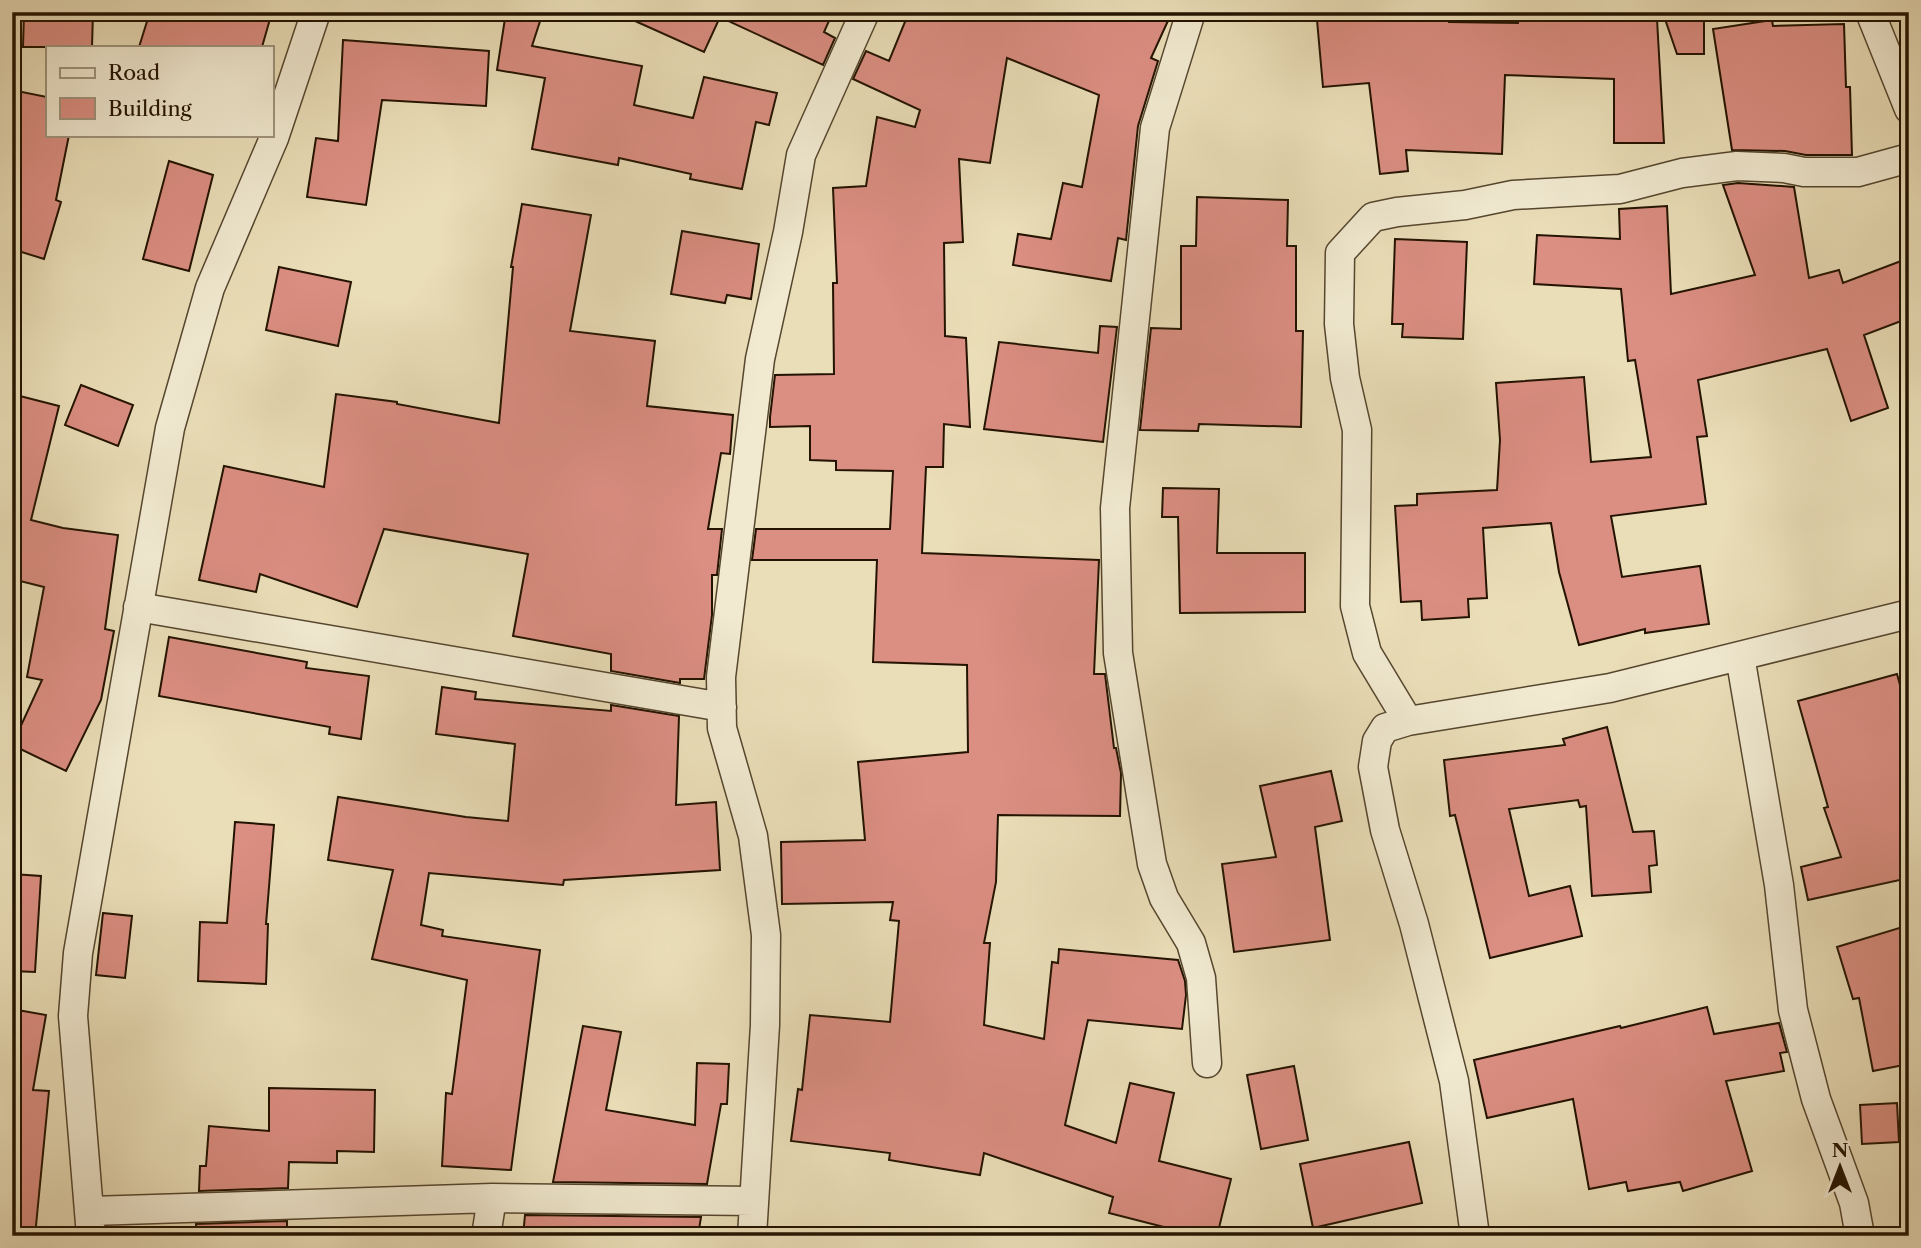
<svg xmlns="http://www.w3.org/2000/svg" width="1921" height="1248" font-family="'Libre Caslon Text',serif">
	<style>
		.building { fill: #db8e82; stroke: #231300; stroke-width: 2 }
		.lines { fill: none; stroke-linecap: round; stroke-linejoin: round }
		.minor-casing { stroke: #55462e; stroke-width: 31 }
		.minor { stroke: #f1ead1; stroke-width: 28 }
	</style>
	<rect width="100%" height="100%" fill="#eadeb8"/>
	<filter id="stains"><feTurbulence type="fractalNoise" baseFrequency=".00286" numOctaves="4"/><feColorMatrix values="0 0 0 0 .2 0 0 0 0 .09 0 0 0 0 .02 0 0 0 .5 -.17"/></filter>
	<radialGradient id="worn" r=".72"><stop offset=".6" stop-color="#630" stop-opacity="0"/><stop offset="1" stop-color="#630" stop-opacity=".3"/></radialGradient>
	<path class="building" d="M 24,12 L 93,12 L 92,47 L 23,47 Z
		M 150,12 L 272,12 L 262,47 L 139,47 Z
		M 506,12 L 543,12 L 532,46 L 642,66 L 634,105 L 693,118 L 704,77 L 777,93 L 769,125 L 756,122 L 742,189 L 690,179 L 691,174 L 619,158 L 618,165 L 532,149 L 545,78 L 497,70 Z
		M 615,12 L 833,12 L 824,32 L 835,38 L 823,65 L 720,17 L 704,52 Z
		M 909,12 L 1172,12 L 1151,58 L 1158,61 L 1138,126 L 1126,240 L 1118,238 L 1111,281 L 1013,265 L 1018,234 L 1051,239 L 1063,183 L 1082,187 L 1099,95 L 1007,58 L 990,163 L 959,159 L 963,242 L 944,243 L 945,336 L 966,338 L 970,427 L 944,424 L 943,467 L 926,467 L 922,553 L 1099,560 L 1094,674 L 1105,674 L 1114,748 L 1116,748 L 1121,773 L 1120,816 L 998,815 L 996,882 L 984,943 L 990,943 L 984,1025 L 1044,1039 L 1052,962 L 1058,963 L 1059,949 L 1178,960 L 1185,981 L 1186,995 L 1182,1029 L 1088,1020 L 1065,1125 L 1116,1143 L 1130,1083 L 1174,1093 L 1159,1161 L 1231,1179 L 1217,1236 L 1199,1236 L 1109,1213 L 1113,1197 L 984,1153 L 980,1175 L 889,1160 L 890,1153 L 791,1141 L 798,1089 L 802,1090 L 810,1015 L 890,1022 L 899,921 L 890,920 L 893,902 L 782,904 L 781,842 L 865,840 L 858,762 L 968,752 L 967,665 L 873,662 L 877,560 L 752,560 L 756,529 L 890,529 L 893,471 L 836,470 L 836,461 L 810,460 L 810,426 L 770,427 L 770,417 L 775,375 L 834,374 L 833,283 L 837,283 L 833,188 L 866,186 L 877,117 L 915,127 L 920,110 L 853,79 L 866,51 L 889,61 Z
		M 1447,12 L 1449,22 L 1518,23 L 1518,12 L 1637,12 L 1637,19 L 1657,19 L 1664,143 L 1614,143 L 1614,79 L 1505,75 L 1502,154 L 1406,150 L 1408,171 L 1380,174 L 1369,83 L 1323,87 L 1317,20 Z
		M 1665,19 L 1704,19 L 1704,54 L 1677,54 Z
		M 1772,20 L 1773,26 L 1844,24 L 1846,87 L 1850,87 L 1852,155 L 1806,155 L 1785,151 L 1732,150 L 1713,29 Z
		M 343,40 L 489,51 L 486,106 L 382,100 L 366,205 L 307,197 L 316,138 L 338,141 Z
		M 12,90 L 47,97 L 47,135 L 69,135 L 56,200 L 61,202 L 44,259 L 12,249 Z
		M 169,161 L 213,175 L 189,271 L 143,259 Z
		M 1738,183 L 1794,187 L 1809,278 L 1839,270 L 1843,283 L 1909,258 L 1909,318 L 1864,335 L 1888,408 L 1851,421 L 1827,349 L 1698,380 L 1707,436 L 1697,437 L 1706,504 L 1611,516 L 1622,577 L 1700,566 L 1709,624 L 1645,633 L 1645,629 L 1579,645 L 1559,572 L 1551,523 L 1483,528 L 1487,598 L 1468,599 L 1469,617 L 1422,620 L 1421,601 L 1401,602 L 1395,506 L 1417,505 L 1417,494 L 1497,490 L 1500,440 L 1496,383 L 1584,377 L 1591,462 L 1651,457 L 1635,360 L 1628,361 L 1621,289 L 1534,284 L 1537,235 L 1620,239 L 1619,209 L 1667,206 L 1671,294 L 1755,275 L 1723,185 Z
		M 1197,197 L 1288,200 L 1287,246 L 1296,246 L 1296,331 L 1303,331 L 1301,427 L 1199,424 L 1198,431 L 1140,430 L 1151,328 L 1181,329 L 1181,246 L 1196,246 Z
		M 522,204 L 591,215 L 570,331 L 655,341 L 647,406 L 733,415 L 730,454 L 721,453 L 708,529 L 722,529 L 717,575 L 712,575 L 712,615 L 704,679 L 680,679 L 680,683 L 611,671 L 611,654 L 513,636 L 528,554 L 384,529 L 357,607 L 260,574 L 256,592 L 199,580 L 224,466 L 324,487 L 336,394 L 397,402 L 397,404 L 499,423 L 513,267 L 511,267 Z
		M 682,231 L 759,244 L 751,299 L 727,295 L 725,303 L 671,294 Z
		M 1395,239 L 1467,242 L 1463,339 L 1402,337 L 1403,324 L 1392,324 Z
		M 279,267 L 351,282 L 338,346 L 266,330 Z
		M 1100,326 L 1117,327 L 1103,442 L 984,429 L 999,342 L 1098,353 Z
		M 81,385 L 133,405 L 118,446 L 65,425 Z
		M 12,394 L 59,406 L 31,520 L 63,528 L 118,535 L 105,629 L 114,631 L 101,700 L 66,771 L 12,745 L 42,680 L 27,677 L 44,587 L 12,579 Z
		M 1163,488 L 1219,489 L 1217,553 L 1305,553 L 1305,612 L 1180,613 L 1178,517 L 1162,517 Z
		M 169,637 L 307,662 L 306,668 L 369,676 L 361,739 L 329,734 L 330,727 L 159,696 Z
		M 1897,674 L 1909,718 L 1909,878 L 1808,900 L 1801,867 L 1841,857 L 1824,808 L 1828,807 L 1798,701 Z
		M 442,687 L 476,692 L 475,699 L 611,711 L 611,705 L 679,716 L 676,805 L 716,802 L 720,870 L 564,880 L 563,885 L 429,873 L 421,925 L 443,930 L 442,936 L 540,950 L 511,1170 L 442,1166 L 446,1093 L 452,1094 L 467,980 L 372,959 L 393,870 L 328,860 L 338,797 L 466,817 L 508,821 L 515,744 L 436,734 Z
		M 1607,727 L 1633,832 L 1654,831 L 1657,865 L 1649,866 L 1651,892 L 1592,896 L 1586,806 L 1580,807 L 1578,800 L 1509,809 L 1529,896 L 1570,886 L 1582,936 L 1490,958 L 1455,815 L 1450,816 L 1444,760 L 1565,745 L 1563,739 Z
		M 1331,771 L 1342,821 L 1315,827 L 1330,940 L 1234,952 L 1222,864 L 1276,857 L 1260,786 Z
		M 235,822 L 274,825 L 266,924 L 268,924 L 266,984 L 198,981 L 200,922 L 227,923 Z
		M 12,874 L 41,876 L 35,972 L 12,971 Z
		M 103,913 L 132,916 L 125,978 L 96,975 Z
		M 1909,925 L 1909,1064 L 1873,1071 L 1859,998 L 1853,999 L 1837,947 Z
		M 1707,1007 L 1714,1034 L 1779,1023 L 1787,1052 L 1780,1053 L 1784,1071 L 1726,1081 L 1752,1171 L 1683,1191 L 1680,1182 L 1628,1191 L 1626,1182 L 1589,1189 L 1573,1099 L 1487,1118 L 1474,1060 L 1620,1026 L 1621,1028 Z
		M 12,1009 L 46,1015 L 33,1090 L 49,1091 L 35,1236 L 12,1236 Z
		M 583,1026 L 621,1032 L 606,1110 L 695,1125 L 697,1063 L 729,1064 L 727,1104 L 721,1104 L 707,1184 L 553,1182 Z
		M 1294,1066 L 1308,1140 L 1261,1149 L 1247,1075 Z
		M 269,1088 L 375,1090 L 374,1152 L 337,1151 L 337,1163 L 289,1162 L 288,1188 L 199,1191 L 200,1166 L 206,1166 L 209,1126 L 269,1131 Z
		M 1897,1103 L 1899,1142 L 1862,1144 L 1860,1105 Z
		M 1409,1142 L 1422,1203 L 1313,1228 L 1300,1164 Z
		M 525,1215 L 701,1217 L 698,1236 L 523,1236 Z
		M 287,1221 L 287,1236 L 196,1236 L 196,1224 Z"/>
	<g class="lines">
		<g class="minor-casing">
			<path id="minor" d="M 1191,12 L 1155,128 L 1115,508 L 1118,653 L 1152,864 L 1164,898 L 1191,943 L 1201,978 L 1207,1063
				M 1870,12 L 1909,109
				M 138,607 L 722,707
				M 1740,656 L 1779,885 L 1793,1010 L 1816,1099 L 1854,1203 L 1860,1236
				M 1408,721 L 1367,653 L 1355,606 L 1357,430 L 1345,378 L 1339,324 L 1340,253 L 1373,217 L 1397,212 L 1465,205 L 1513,195 L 1620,189 L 1682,173 L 1737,166 L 1784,168 L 1804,172 L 1858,172 L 1909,158
				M 91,1211 L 492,1198 L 754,1201
				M 91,1236 L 73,1016 L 78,953 L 170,428 L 210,288 L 274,138 L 316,12
				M 486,1236 L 492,1198
				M 752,1236 L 765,1025 L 766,935 L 753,836 L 722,728 L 721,677 L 760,359 L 788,232 L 801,155 L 865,12
				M 1475,1236 L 1454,1081 L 1414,924 L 1385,830 L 1373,767 L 1377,741 L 1385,728 L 1408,721 L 1610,688 L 1909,614"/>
		</g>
		<use href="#minor" class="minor"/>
	</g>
	<rect width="1921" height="1248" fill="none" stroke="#eadeb8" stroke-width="42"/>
	<rect x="14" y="14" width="1893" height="1220" fill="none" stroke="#231300" stroke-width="3.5"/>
	<rect x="21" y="21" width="1879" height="1206" fill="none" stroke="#231300" stroke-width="2"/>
	<rect x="46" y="46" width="228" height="91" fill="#f1ead1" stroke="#9f947d" stroke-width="2"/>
	<rect x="60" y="68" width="35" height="10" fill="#f1ead1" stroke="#9f947d" stroke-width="2"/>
	<text x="108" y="80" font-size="21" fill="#231300">Road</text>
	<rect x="60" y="98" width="35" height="21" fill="#db8e82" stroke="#9f947d" stroke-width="2"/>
	<text x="108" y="116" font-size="21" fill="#231300">Building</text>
	<g transform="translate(1840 1167)" stroke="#f1ead1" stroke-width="5" paint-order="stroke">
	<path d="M0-5L12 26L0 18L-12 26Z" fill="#231300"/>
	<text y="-10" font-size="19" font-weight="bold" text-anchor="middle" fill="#231300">N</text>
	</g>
	<rect width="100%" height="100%" filter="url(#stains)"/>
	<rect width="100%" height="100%" fill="url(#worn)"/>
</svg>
